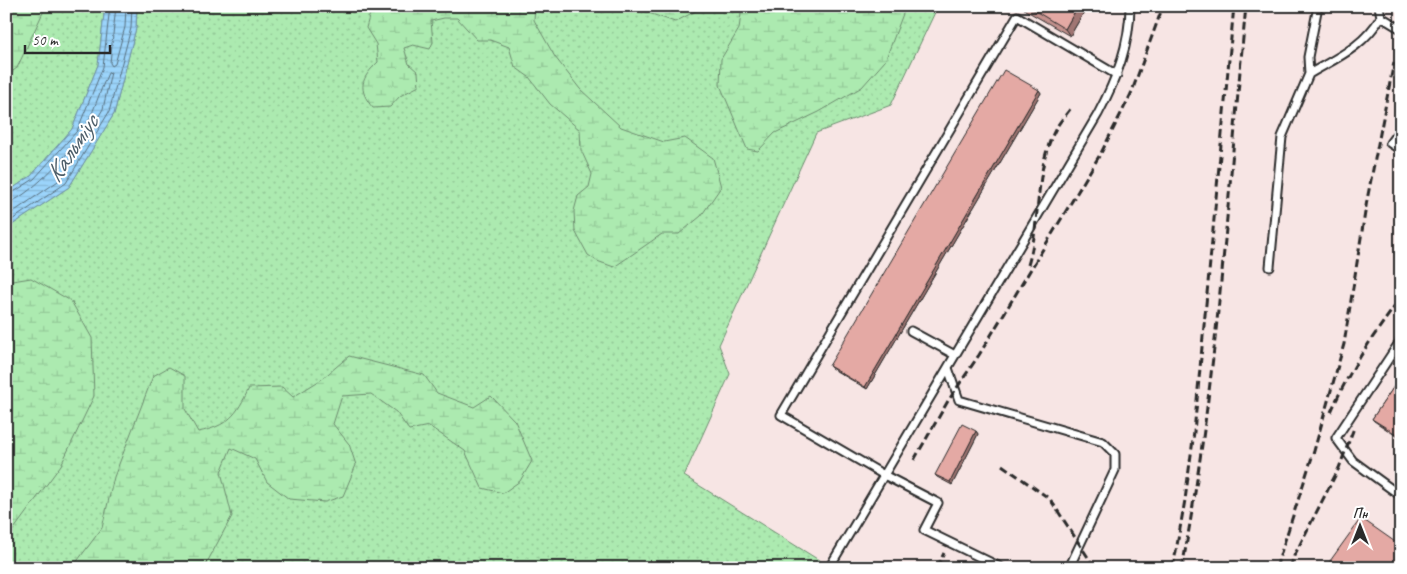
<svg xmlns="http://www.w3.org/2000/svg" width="1407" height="574" font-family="Caveat,sans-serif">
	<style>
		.built { fill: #f7e5e4 }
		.grass { fill: url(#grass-dots); stroke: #6c8a6e }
		.wetland { fill: url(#wetland-marsh); stroke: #6c8a6e }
		.water { fill: url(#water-rules); stroke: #6e90a8 }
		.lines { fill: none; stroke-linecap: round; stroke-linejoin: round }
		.shore { stroke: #586f7e; stroke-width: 1 }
		.lane-casing { stroke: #2b2b2b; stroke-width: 11 }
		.lane { stroke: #fff; stroke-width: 7 }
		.rail { stroke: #2b2b2b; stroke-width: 3; stroke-dasharray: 8 4; stroke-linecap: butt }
		.wall { fill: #c4918d; stroke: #2b2b2b }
		.shaded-wall { fill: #a07673; stroke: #2b2b2b }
		.building { fill: #e4a9a4; stroke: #2b2b2b }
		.labels { text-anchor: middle; stroke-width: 4; stroke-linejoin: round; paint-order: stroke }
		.water-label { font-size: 25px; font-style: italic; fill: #4d5e69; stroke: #fff }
	</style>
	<defs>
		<pattern id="grass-dots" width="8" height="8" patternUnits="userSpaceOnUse" patternTransform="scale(1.25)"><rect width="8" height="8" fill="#aceab0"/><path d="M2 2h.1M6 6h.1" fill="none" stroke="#94c998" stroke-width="1.8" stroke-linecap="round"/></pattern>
		<pattern id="wetland-marsh" width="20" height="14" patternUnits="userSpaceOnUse" patternTransform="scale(1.25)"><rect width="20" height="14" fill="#aceab0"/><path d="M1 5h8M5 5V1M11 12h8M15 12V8" fill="none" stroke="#94c998"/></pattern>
		<pattern id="water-rules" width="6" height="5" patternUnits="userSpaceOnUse" patternTransform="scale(1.25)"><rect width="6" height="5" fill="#9bd4fb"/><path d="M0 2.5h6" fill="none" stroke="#86b6d7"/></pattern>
	</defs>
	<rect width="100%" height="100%" fill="#fff"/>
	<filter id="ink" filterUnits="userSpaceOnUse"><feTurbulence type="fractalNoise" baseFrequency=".02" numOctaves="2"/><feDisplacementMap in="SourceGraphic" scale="10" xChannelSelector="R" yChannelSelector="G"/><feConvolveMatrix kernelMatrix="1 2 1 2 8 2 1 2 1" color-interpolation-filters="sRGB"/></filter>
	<g filter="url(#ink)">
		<path class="built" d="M 938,6 L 1401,6 L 1401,568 L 819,568 L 822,562 L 684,476 L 730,374 L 719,346 L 816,133 L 891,105 Z"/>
		<path class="grass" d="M 6,6 L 105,6 L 98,65 L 72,129 L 31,176 L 6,193 Z
			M 137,6 L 938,6 L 891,105 L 816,133 L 719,345 L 730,374 L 684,476 L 822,562 L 819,568 L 6,568 L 6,229 L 69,187 L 114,114 L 136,28 Z"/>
		<path class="wetland" d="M 6,6 L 46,6 L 17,68 L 6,76 Z
			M 372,6 L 535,6 L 534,20 L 555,57 L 580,89 L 621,127 L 664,142 L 685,138 L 713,158 L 721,187 L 701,216 L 679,234 L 662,234 L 614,267 L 597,261 L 588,255 L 575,231 L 574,211 L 578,196 L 589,187 L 592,174 L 581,150 L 580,130 L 550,104 L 529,77 L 515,67 L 509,47 L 490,40 L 477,40 L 457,18 L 444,18 L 431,21 L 433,42 L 430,49 L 413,45 L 404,48 L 409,64 L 418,72 L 419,86 L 400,96 L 390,107 L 373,108 C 357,89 361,78 378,62 L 376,44 L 366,28 Z
			M 628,6 L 705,6 L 675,22 Z
			M 742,6 L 906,6 L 885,61 L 862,87 L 819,112 L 775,133 L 758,151 L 747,149 L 720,85 L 721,59 L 739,29 Z
			M 31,278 L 71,301 L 92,338 L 94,396 L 61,465 L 6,540 L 6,282 Z
			M 349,356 L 424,375 L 437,393 L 474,407 L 491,396 L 515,421 L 532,461 L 520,481 L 503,493 L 482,488 L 465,451 L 429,426 L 409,430 L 396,412 L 371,394 L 342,396 L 333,424 L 349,444 L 356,465 L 343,496 L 325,502 L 289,499 L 267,482 L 255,459 L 231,448 L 221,472 L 232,516 L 204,568 L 72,568 L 102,528 L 114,477 L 153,376 L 169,367 L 185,376 L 185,409 L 198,432 C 228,426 237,415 249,388 L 282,387 L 293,397 L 322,379 Z"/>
		<path class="water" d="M 105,6 L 137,6 L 136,28 L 114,114 L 69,187 L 6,229 L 6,193 L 31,176 L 72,129 L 98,65 Z"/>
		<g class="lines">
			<path class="shore" d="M 116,6 L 110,63 L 112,66 L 115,64 L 125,27 L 126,6
				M 6,197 L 34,179 L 77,131 L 103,67 L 110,6
				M 6,203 C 24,202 73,150 82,134 C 93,115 99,93 108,73 L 111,72 L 103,109 L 61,179 L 6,217
				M 6,224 L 66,183 L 109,112 L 131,28 L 132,6"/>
			<g class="lane-casing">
				<path id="lane" d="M 1381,17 L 1401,29
					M 1309,74 C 1338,57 1363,47 1381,17 L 1379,6
					M 1401,128 L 1390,143 L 1401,150
					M 1270,267 L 1282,137 L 1309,74 L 1308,57 L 1318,6
					M 911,331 L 955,355
					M 1401,340 L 1336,438 L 1353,461 L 1401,496
					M 948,368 L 959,400 L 1103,442 L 1115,454 L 1115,470 L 1069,568
					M 829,568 L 1098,114 C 1116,80 1130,45 1130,6
					M 1002,568 L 924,530 L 938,503 L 884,475 L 781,415 L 1017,16 L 1117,75"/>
			</g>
			<use href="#lane" class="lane"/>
			<path class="rail" d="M 1028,265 C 1041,222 1034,171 1055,130 C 1059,122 1066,115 1071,108
				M 1331,412 C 1349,370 1374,334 1401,298
				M 914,460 L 948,401 L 979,355 L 1101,153 L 1131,94 L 1163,6
				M 1002,465 L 1050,499 L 1095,568
				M 937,568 L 944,553
				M 1173,568 L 1185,500 L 1194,432 L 1234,6
				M 1182,568 C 1217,383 1228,193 1246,6
				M 1276,568 L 1314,451 L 1344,344 L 1367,200 L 1394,62
				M 1290,568 L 1294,556 L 1339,468 L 1354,428"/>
		</g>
		<path class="wall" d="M 1023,6 L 1087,6 L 1087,7 L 1070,36 L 1025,10 Z
			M 1288,6 L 1313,6 L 1312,9 L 1290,10 Z
			M 1039,90 L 1041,93 L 867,389 L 831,368 L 829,366 Z
			M 1401,376 L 1401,439 L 1374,421 L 1372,419 Z
			M 976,431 L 978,434 L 952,485 L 937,477 L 935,475 Z"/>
		<path class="shaded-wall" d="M 1078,6 L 1087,6 L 1087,7 L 1070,36 L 1065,29 Z
			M 1039,90 L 1041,93 L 867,389 L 865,387 Z
			M 976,431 L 978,434 L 952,485 L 950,482 Z"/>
		<path class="building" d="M 1027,6 L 1078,6 L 1065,29 Z
			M 1004,70 L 1039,90 L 865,387 L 829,366 Z
			M 1401,125 L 1401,134 L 1397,131 Z
			M 1401,376 L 1401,437 L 1372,419 Z
			M 962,424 L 976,431 L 950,482 L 935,475 Z
			M 1361,518 L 1401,546 L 1401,563 L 1397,568 L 1325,568 Z"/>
	</g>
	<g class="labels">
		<g class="water-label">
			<text transform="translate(71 148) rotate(-56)" y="9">Кальміус</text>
		</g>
	</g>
	<rect width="1407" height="574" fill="none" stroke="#fff" stroke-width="25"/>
	<rect x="12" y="12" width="1382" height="549" fill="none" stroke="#2b2b2b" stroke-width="2" filter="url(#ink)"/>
	<g transform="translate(1360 526)" stroke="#ffffff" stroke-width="4" paint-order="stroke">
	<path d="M0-4L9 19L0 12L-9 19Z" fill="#2b2b2b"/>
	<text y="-8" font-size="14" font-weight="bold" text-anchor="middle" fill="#2b2b2b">Пн</text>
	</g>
	<path d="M25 45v8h85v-8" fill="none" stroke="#2b2b2b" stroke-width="2.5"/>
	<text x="32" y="45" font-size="15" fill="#2b2b2b" stroke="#ffffff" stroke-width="4" paint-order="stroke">50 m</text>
</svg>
